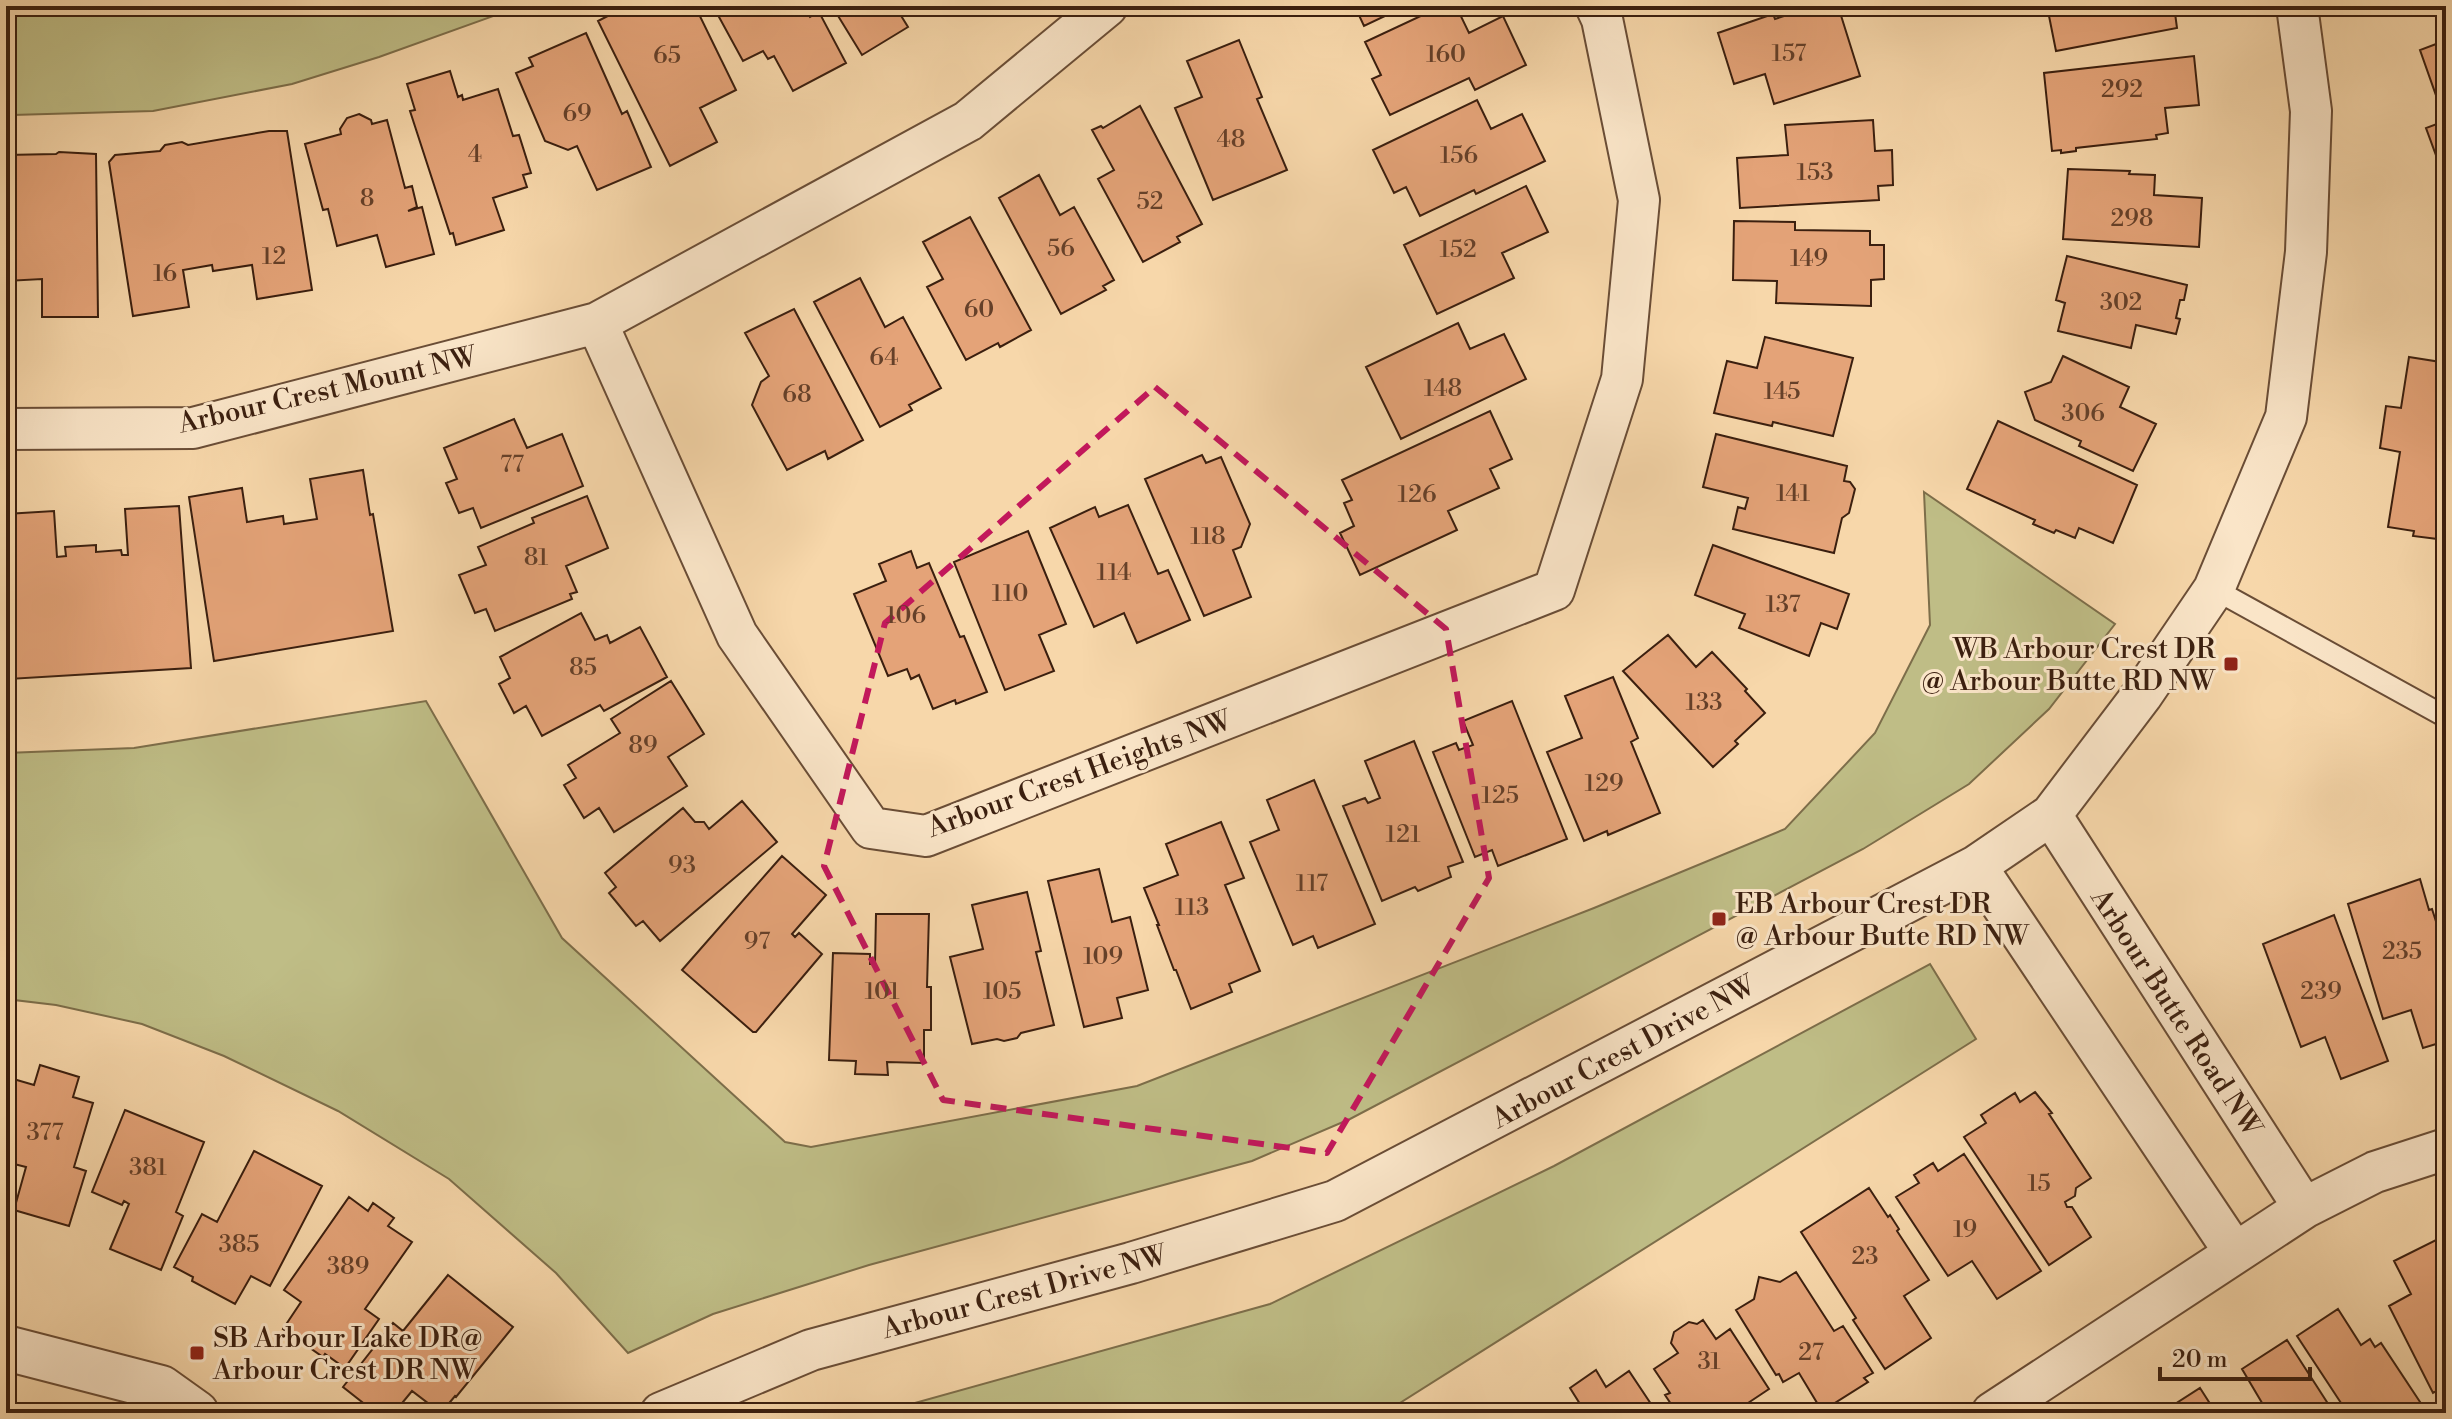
<svg xmlns="http://www.w3.org/2000/svg" width="2452" height="1419" font-family="'Libre Bodoni',serif">
	<style>
		.green { fill: #bfbd86; stroke: #7d6e4a; stroke-width: 2 }
		.building { fill: #e4a378; stroke: #3b1f0f; stroke-width: 2 }
		.lines { fill: none; stroke-linecap: round; stroke-linejoin: round }
		.service-casing { stroke: #6a4d36; stroke-width: 24 }
		.minor-casing { stroke: #6a4d36; stroke-width: 44 }
		.tertiary-casing { stroke: #6a4d36; stroke-width: 48 }
		.service { stroke: #fae5c8; stroke-width: 20 }
		.minor { stroke: #fae5c8; stroke-width: 40 }
		.tertiary { stroke: #fae5c8; stroke-width: 44 }
		.marked { fill: none; stroke: #c2185b; stroke-width: 6; stroke-dasharray: 16 10; stroke-linejoin: round }
		.poi-dot { fill: #8f2418; stroke: #fae5c8; stroke-width: 3 }
		.labels { text-anchor: middle; stroke-width: 6; stroke-linejoin: round; paint-order: stroke }
		.number-label { font-size: 24px; fill: #654029 }
		.street-label { font-size: 28px; fill: #3b1f0f; stroke: #fae5c8 }
		.poi-label { font-size: 28px; fill: #3b1f0f; stroke: #fae5c8; text-anchor: start }
	</style>
	<rect width="100%" height="100%" fill="#f7d7aa"/>
	<filter id="stains"><feTurbulence type="fractalNoise" baseFrequency=".0025" numOctaves="4"/><feColorMatrix values="0 0 0 0 .2 0 0 0 0 .09 0 0 0 0 .02 0 0 0 .5 -.17"/></filter>
	<radialGradient id="worn" r=".72"><stop offset=".6" stop-color="#630" stop-opacity="0"/><stop offset="1" stop-color="#630" stop-opacity=".3"/></radialGradient>
	<path class="green" d="M 6,6 L 521,6 L 379,57 L 292,84 L 153,111 L 12,115 L 6,114 Z
		M 1924,492 L 2115,624 L 2049,709 L 1969,784 L 1863,849 L 1350,1119 L 1252,1161 L 869,1265 L 713,1314 L 628,1353 L 556,1273 L 449,1179 L 338,1111 L 224,1056 L 142,1024 L 56,1005 L 6,999 L 6,753 L 134,748 L 426,701 L 562,938 L 785,1142 L 811,1147 L 1137,1086 L 1594,908 L 1785,829 L 1875,733 L 1930,625 Z
		M 1930,964 L 1976,1039 L 1384,1413 L 879,1413 L 1270,1304 L 1554,1166 Z"/>
	<path class="building" d="M 627,6 L 695,6 L 736,90 L 700,108 L 717,142 L 670,166 L 598,21 Z
		M 713,6 L 804,6 L 810,17 L 819,12 L 846,63 L 793,91 L 774,56 L 768,59 L 763,51 L 743,61 Z
		M 832,6 L 895,6 L 908,27 L 862,55 Z
		M 1340,6 L 1406,6 L 1364,26 L 1358,13 Z
		M 1442,6 L 1456,6 L 1469,33 L 1503,16 L 1526,65 L 1475,90 L 1469,78 L 1390,115 L 1372,79 L 1381,75 L 1365,42 Z
		M 1815,6 L 1838,6 L 1860,76 L 1774,104 L 1765,74 L 1734,84 L 1718,33 L 1773,14 L 1775,19 Z
		M 2055,6 L 2169,6 L 2170,14 L 2175,13 L 2177,28 L 2056,51 L 2048,11 L 2055,9 Z
		M 586,33 L 622,114 L 627,111 L 651,167 L 597,190 L 577,146 L 568,150 L 545,141 L 516,73 L 533,66 L 529,58 Z
		M 2446,35 L 2446,167 L 2441,169 L 2426,128 L 2445,121 L 2420,50 L 2444,41 L 2443,36 Z
		M 1239,40 L 1262,97 L 1257,99 L 1287,170 L 1213,200 L 1175,108 L 1202,97 L 1187,61 Z
		M 2194,56 L 2199,105 L 2165,108 L 2168,133 L 2156,135 L 2157,139 L 2076,148 L 2076,151 L 2061,153 L 2061,150 L 2052,151 L 2044,73 Z
		M 450,71 L 458,97 L 462,95 L 463,100 L 498,89 L 513,136 L 519,135 L 531,173 L 523,175 L 527,187 L 493,198 L 504,230 L 456,245 L 453,233 L 450,234 L 410,111 L 415,110 L 407,84 Z
		M 1477,100 L 1491,129 L 1522,114 L 1545,161 L 1476,194 L 1474,190 L 1420,216 L 1406,187 L 1394,193 L 1373,150 Z
		M 1140,106 L 1202,224 L 1177,237 L 1180,242 L 1143,262 L 1098,179 L 1114,170 L 1092,130 L 1101,126 L 1103,128 Z
		M 359,114 L 371,120 L 372,124 L 387,120 L 405,188 L 412,186 L 417,207 L 408,211 L 422,207 L 434,254 L 386,267 L 377,235 L 337,246 L 328,209 L 323,210 L 305,144 L 341,134 L 340,129 L 347,118 Z
		M 1873,120 L 1875,151 L 1892,150 L 1893,185 L 1878,186 L 1879,200 L 1740,208 L 1737,158 L 1788,155 L 1785,125 Z
		M 269,131 L 287,131 L 312,290 L 257,299 L 252,265 L 213,271 L 212,265 L 183,270 L 189,307 L 133,316 L 109,162 L 115,155 L 160,151 L 165,145 L 182,142 L 188,145 Z
		M 59,152 L 96,154 L 98,317 L 42,317 L 42,279 L 6,281 L 6,155 L 56,154 Z
		M 2068,169 L 2130,171 L 2129,174 L 2155,175 L 2154,195 L 2202,198 L 2199,247 L 2063,239 Z
		M 1039,175 L 1060,215 L 1074,207 L 1114,280 L 1103,286 L 1106,290 L 1061,314 L 999,198 Z
		M 1526,186 L 1548,232 L 1502,253 L 1514,278 L 1437,314 L 1404,245 Z
		M 970,217 L 1031,330 L 1000,347 L 998,343 L 966,360 L 927,287 L 943,279 L 923,242 Z
		M 1734,221 L 1795,222 L 1795,230 L 1870,231 L 1870,245 L 1884,245 L 1884,279 L 1871,280 L 1871,306 L 1776,303 L 1777,281 L 1733,280 Z
		M 2067,256 L 2187,285 L 2184,300 L 2180,300 L 2176,318 L 2180,319 L 2176,334 L 2136,325 L 2131,348 L 2058,331 L 2065,303 L 2056,300 Z
		M 860,278 L 885,327 L 903,317 L 941,388 L 909,405 L 912,410 L 880,427 L 814,302 Z
		M 794,309 L 863,440 L 828,459 L 825,451 L 787,470 L 752,405 L 761,382 L 769,376 L 745,333 Z
		M 1458,323 L 1470,349 L 1504,334 L 1526,379 L 1401,439 L 1366,367 Z
		M 1765,337 L 1853,358 L 1833,436 L 1773,422 L 1772,426 L 1714,413 L 1727,361 L 1757,368 Z
		M 2063,356 L 2129,387 L 2120,407 L 2156,424 L 2133,471 L 2079,446 L 2081,441 L 2035,420 L 2025,392 L 2051,382 Z
		M 2409,357 L 2441,362 L 2442,357 L 2446,358 L 2446,540 L 2413,536 L 2414,531 L 2388,527 L 2400,452 L 2380,448 L 2386,406 L 2401,408 Z
		M 1490,411 L 1512,459 L 1490,469 L 1499,488 L 1448,511 L 1457,530 L 1360,575 L 1340,533 L 1354,526 L 1344,503 L 1352,500 L 1342,480 Z
		M 514,419 L 527,448 L 562,434 L 583,486 L 481,528 L 473,508 L 459,513 L 446,483 L 457,479 L 444,448 Z
		M 1998,421 L 2137,485 L 2113,543 L 2079,528 L 2075,538 L 2056,530 L 2054,533 L 2033,524 L 2035,520 L 1967,489 Z
		M 1716,434 L 1847,466 L 1844,481 L 1850,482 L 1855,489 L 1849,513 L 1842,518 L 1834,553 L 1733,529 L 1738,507 L 1745,509 L 1748,498 L 1703,487 Z
		M 1202,455 L 1206,463 L 1221,457 L 1250,524 L 1241,547 L 1233,550 L 1251,597 L 1204,616 L 1145,479 Z
		M 363,470 L 370,515 L 373,514 L 393,631 L 214,661 L 189,497 L 242,488 L 247,522 L 283,516 L 284,524 L 317,519 L 310,479 Z
		M 587,496 L 608,548 L 566,566 L 577,592 L 570,594 L 572,599 L 495,631 L 486,609 L 475,613 L 459,575 L 486,565 L 478,547 L 534,523 L 532,518 Z
		M 1128,505 L 1158,574 L 1168,570 L 1190,620 L 1137,643 L 1124,613 L 1094,627 L 1050,528 L 1095,507 L 1099,517 Z
		M 179,506 L 191,668 L 9,679 L 6,626 L 6,514 L 54,511 L 57,557 L 66,556 L 65,547 L 96,545 L 96,552 L 121,550 L 122,555 L 128,555 L 125,509 Z
		M 1028,531 L 1066,624 L 1039,635 L 1054,671 L 1005,690 L 954,562 Z
		M 1713,545 L 1849,594 L 1837,629 L 1821,623 L 1809,656 L 1739,628 L 1745,614 L 1695,595 Z
		M 911,551 L 917,568 L 929,563 L 960,637 L 964,636 L 987,692 L 956,704 L 955,700 L 933,709 L 919,675 L 911,679 L 907,669 L 888,676 L 854,594 L 886,581 L 879,564 Z
		M 581,613 L 595,640 L 607,635 L 610,643 L 640,627 L 667,677 L 604,711 L 600,705 L 542,736 L 526,706 L 514,713 L 499,684 L 510,678 L 500,657 Z
		M 1668,635 L 1696,667 L 1712,652 L 1747,689 L 1745,691 L 1765,713 L 1735,741 L 1738,744 L 1713,767 L 1623,671 Z
		M 1613,677 L 1638,738 L 1631,742 L 1660,813 L 1608,835 L 1607,831 L 1584,841 L 1547,752 L 1582,738 L 1565,696 Z
		M 671,681 L 704,734 L 668,757 L 687,786 L 614,832 L 599,808 L 584,818 L 564,785 L 576,778 L 568,765 L 620,733 L 611,719 Z
		M 1512,701 L 1567,839 L 1498,866 L 1492,850 L 1475,857 L 1433,752 L 1456,743 L 1459,750 L 1473,745 L 1463,721 Z
		M 1414,741 L 1463,862 L 1448,867 L 1451,877 L 1418,891 L 1415,887 L 1382,901 L 1343,806 L 1365,798 L 1368,803 L 1380,798 L 1365,761 Z
		M 1314,780 L 1375,924 L 1318,948 L 1313,936 L 1293,945 L 1250,842 L 1279,830 L 1267,800 Z
		M 742,801 L 777,842 L 660,941 L 643,921 L 636,926 L 609,893 L 616,887 L 605,873 L 683,808 L 695,822 L 704,822 L 709,829 Z
		M 1221,822 L 1244,878 L 1225,885 L 1260,971 L 1229,984 L 1232,992 L 1191,1009 L 1176,970 L 1174,970 L 1157,925 L 1159,925 L 1144,888 L 1178,875 L 1166,844 Z
		M 782,856 L 826,895 L 792,934 L 795,937 L 799,933 L 822,954 L 756,1032 L 753,1032 L 682,970 Z
		M 1099,869 L 1112,922 L 1130,917 L 1148,990 L 1117,998 L 1122,1018 L 1084,1027 L 1048,881 Z
		M 2420,879 L 2429,910 L 2432,909 L 2440,934 L 2437,936 L 2446,966 L 2446,1041 L 2423,1048 L 2411,1010 L 2383,1019 L 2348,904 Z
		M 1027,892 L 1041,951 L 1036,952 L 1054,1025 L 1021,1033 L 1017,1038 L 1004,1041 L 997,1039 L 972,1044 L 950,957 L 983,949 L 972,905 Z
		M 876,914 L 929,914 L 927,987 L 931,987 L 931,1030 L 924,1030 L 924,1063 L 887,1062 L 888,1075 L 855,1074 L 856,1061 L 829,1060 L 833,953 L 870,954 L 870,964 L 875,964 Z
		M 2334,915 L 2388,1061 L 2341,1079 L 2325,1037 L 2301,1047 L 2263,944 Z
		M 40,1065 L 79,1077 L 73,1097 L 93,1103 L 74,1167 L 86,1171 L 69,1226 L 14,1210 L 26,1167 L 6,1162 L 6,1091 L 10,1078 L 34,1085 Z
		M 2035,1092 L 2052,1113 L 2049,1114 L 2091,1178 L 2076,1188 L 2075,1196 L 2065,1202 L 2067,1207 L 2072,1207 L 2091,1237 L 2049,1265 L 1964,1137 L 1986,1123 L 1981,1115 L 2015,1093 L 2020,1102 Z
		M 125,1110 L 204,1142 L 176,1212 L 183,1216 L 161,1270 L 110,1249 L 129,1204 L 124,1201 L 122,1205 L 92,1192 Z
		M 254,1151 L 322,1186 L 270,1286 L 251,1276 L 235,1304 L 192,1281 L 193,1277 L 174,1267 L 202,1214 L 217,1222 Z
		M 1964,1154 L 2041,1271 L 1997,1299 L 1972,1261 L 1948,1276 L 1896,1197 L 1919,1183 L 1914,1175 L 1933,1163 L 1938,1171 Z
		M 1869,1188 L 1888,1217 L 1890,1215 L 1899,1229 L 1897,1231 L 1929,1280 L 1904,1296 L 1931,1338 L 1885,1369 L 1853,1320 L 1856,1318 L 1801,1232 Z
		M 349,1197 L 368,1211 L 373,1203 L 394,1218 L 388,1226 L 412,1242 L 365,1309 L 379,1319 L 345,1368 L 325,1354 L 323,1357 L 283,1329 L 301,1302 L 284,1290 Z
		M 2436,1240 L 2446,1258 L 2446,1386 L 2433,1393 L 2389,1306 L 2411,1294 L 2394,1261 Z
		M 1796,1272 L 1834,1331 L 1843,1326 L 1873,1373 L 1864,1378 L 1868,1382 L 1822,1411 L 1799,1373 L 1783,1382 L 1779,1374 L 1776,1375 L 1736,1310 L 1754,1299 L 1759,1277 L 1780,1282 Z
		M 448,1275 L 513,1327 L 456,1397 L 455,1396 L 441,1413 L 412,1391 L 394,1413 L 376,1413 L 343,1387 L 393,1323 L 403,1331 Z
		M 2338,1309 L 2361,1345 L 2370,1339 L 2375,1347 L 2381,1343 L 2426,1411 L 2353,1413 L 2347,1404 L 2343,1406 L 2297,1336 Z
		M 1703,1320 L 1716,1339 L 1730,1329 L 1769,1389 L 1739,1409 L 1741,1413 L 1677,1413 L 1665,1395 L 1670,1393 L 1654,1369 L 1678,1353 L 1671,1343 L 1674,1332 L 1689,1322 L 1697,1324 Z
		M 2287,1340 L 2334,1413 L 2268,1413 L 2242,1369 Z
		M 1596,1370 L 1606,1387 L 1629,1371 L 1657,1413 L 1566,1413 L 1580,1404 L 1570,1388 Z
		M 2200,1388 L 2216,1413 L 2161,1413 Z"/>
	<g class="lines">
		<g class="service-casing">
			<path id="service" d="M 2214,589 L 2446,717"/>
		</g>
		<g class="minor-casing">
			<path id="minor" d="M 1107,6 L 968,121 L 597,323 L 737,635 L 871,828 L 926,836 L 1554,590 L 1622,379 L 1639,200 L 1602,19 L 1596,6
				M 6,429 L 193,428 L 597,323
				M 2051,815 L 2304,1208
				M 1976,866 L 2235,1253
				M 661,1413 L 811,1350 L 1131,1263 L 1335,1201 L 1976,866 L 2051,815 L 2142,695 L 2214,589 L 2286,417 L 2306,252 L 2311,111 L 2297,6
				M 1992,1413 L 2304,1208 L 2375,1172 L 2446,1149"/>
		</g>
		<g class="tertiary-casing">
			<path id="tertiary" d="M 6,1348 L 161,1388 L 196,1413"/>
		</g>
		<use href="#service" class="service"/>
		<use href="#minor" class="minor"/>
		<use href="#tertiary" class="tertiary"/>
	</g>
	<path class="marked" d="M 1155,387 L 1446,629 L 1489,878 L 1327,1153 L 943,1100 L 824,866 L 885,623 Z"/>
	<g class="poi-dot">
		<rect x="2223" y="656" width="16" height="16" rx="4"/>
		<rect x="1711" y="911" width="16" height="16" rx="4"/>
		<rect x="189" y="1345" width="16" height="16" rx="4"/>
	</g>
	<g class="labels">
		<g class="number-label">
			<text x="1789" y="61">157</text>
			<text x="1446" y="62">160</text>
			<text x="667" y="63">65</text>
			<text x="2122" y="97">292</text>
			<text x="577" y="121">69</text>
			<text x="1231" y="147">48</text>
			<text x="475" y="162">4</text>
			<text x="1459" y="163">156</text>
			<text x="1815" y="180">153</text>
			<text x="367" y="206">8</text>
			<text x="1150" y="209">52</text>
			<text x="2132" y="226">298</text>
			<text x="1061" y="256">56</text>
			<text x="1458" y="257">152</text>
			<text x="274" y="264">12</text>
			<text x="1809" y="266">149</text>
			<text x="165" y="281">16</text>
			<text x="2121" y="310">302</text>
			<text x="979" y="317">60</text>
			<text x="884" y="365">64</text>
			<text x="1443" y="396">148</text>
			<text x="1782" y="399">145</text>
			<text x="797" y="402">68</text>
			<text x="2083" y="421">306</text>
			<text x="512" y="472">77</text>
			<text x="1793" y="501">141</text>
			<text x="1417" y="502">126</text>
			<text x="1208" y="544">118</text>
			<text x="536" y="565">81</text>
			<text x="1114" y="580">114</text>
			<text x="1010" y="601">110</text>
			<text x="1783" y="612">137</text>
			<text x="906" y="623">106</text>
			<text x="583" y="675">85</text>
			<text x="1704" y="710">133</text>
			<text x="643" y="753">89</text>
			<text x="1604" y="791">129</text>
			<text x="1500" y="803">125</text>
			<text x="1403" y="842">121</text>
			<text x="682" y="873">93</text>
			<text x="1312" y="891">117</text>
			<text x="1192" y="915">113</text>
			<text x="757" y="949">97</text>
			<text x="2402" y="959">235</text>
			<text x="1103" y="964">109</text>
			<text x="882" y="999">101</text>
			<text x="1002" y="999">105</text>
			<text x="2321" y="999">239</text>
			<text x="45" y="1140">377</text>
			<text x="148" y="1175">381</text>
			<text x="2039" y="1191">15</text>
			<text x="1965" y="1237">19</text>
			<text x="239" y="1252">385</text>
			<text x="1865" y="1264">23</text>
			<text x="348" y="1274">389</text>
			<text x="1811" y="1360">27</text>
			<text x="1709" y="1369">31</text>
		</g>
		<g class="street-label">
			<text transform="translate(327 389) rotate(-13)" y="10">Arbour Crest Mount NW</text>
			<text transform="translate(1079 773) rotate(-20)" y="10">Arbour Crest Heights NW</text>
			<text transform="translate(2177 1012) rotate(57)" y="10">Arbour Butte Road NW</text>
			<text transform="translate(1623 1051) rotate(-28)" y="10">Arbour Crest Drive NW</text>
			<text transform="translate(1024 1291) rotate(-15)" y="10">Arbour Crest Drive NW</text>
		</g>
		<g class="poi-label">
			<text x="2215" y="658" text-anchor="end">WB Arbour Crest DR<tspan x="2215" dy="32">@ Arbour Butte RD NW</tspan></text>
			<text x="1735" y="913">EB Arbour Crest DR<tspan x="1735" dy="32">@ Arbour Butte RD NW</tspan></text>
			<text x="213" y="1347">SB Arbour Lake DR@<tspan x="213" dy="32">Arbour Crest DR NW</tspan></text>
		</g>
	</g>
	<rect width="2452" height="1419" fill="none" stroke="#f7d7aa" stroke-width="32"/>
	<rect x="8" y="8" width="2436" height="1403" fill="none" stroke="#3b1f0f" stroke-width="4"/>
	<rect x="16" y="16" width="2420" height="1387" fill="none" stroke="#3b1f0f" stroke-width="2"/>
	<path d="M2160 1367v12h150v-12" fill="none" stroke="#3b1f0f" stroke-width="4"/>
	<text x="2172" y="1367" font-size="24" fill="#3b1f0f" stroke="#fae5c8" stroke-width="6" paint-order="stroke">20 m</text>
	<rect width="100%" height="100%" filter="url(#stains)"/>
	<rect width="100%" height="100%" fill="url(#worn)"/>
</svg>
